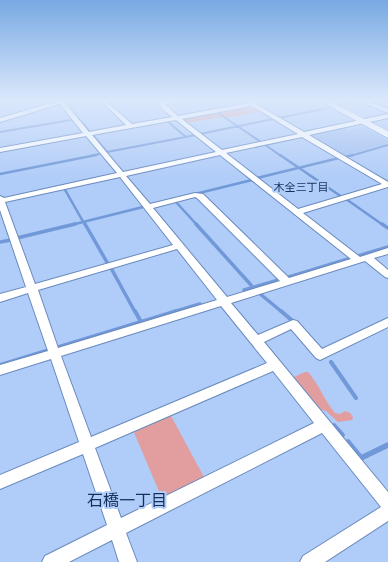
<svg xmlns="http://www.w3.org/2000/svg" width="388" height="562" font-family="Figtree,'Noto Sans JP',sans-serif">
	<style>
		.built { fill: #a1c0f0 }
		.green { fill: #e29e9e }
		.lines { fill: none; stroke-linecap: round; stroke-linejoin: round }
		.stream-far4 { stroke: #7198d8; stroke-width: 2 }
		.stream-far3 { stroke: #7198d8; stroke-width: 2.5 }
		.stream-far2 { stroke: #7198d8; stroke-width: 3.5 }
		.stream-far1 { stroke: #7198d8; stroke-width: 4 }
		.stream { stroke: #7198d8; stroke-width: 5.5 }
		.street-casing { stroke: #6a8abe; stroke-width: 2 }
		.secondary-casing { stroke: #6a8abe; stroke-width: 1 }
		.street { fill: #fff; fill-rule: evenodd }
		.secondary { fill: #fff; fill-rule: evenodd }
		.labels { text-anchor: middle; stroke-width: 4; stroke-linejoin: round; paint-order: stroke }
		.far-neighbourhood-label { font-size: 11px; fill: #15305d; stroke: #b0ccf8 }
		.near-neighbourhood-label { font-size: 16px; fill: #15305d; stroke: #b0ccf8 }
	</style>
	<rect width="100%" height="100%" fill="#b0ccf8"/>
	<path class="built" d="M 342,126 L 349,130 L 363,127 L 388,140 L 388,144 L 342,156 L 307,134 Z"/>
	<path class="green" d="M 252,105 L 262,111 L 227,118 L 216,111 Z
		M 214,111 L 222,117 L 186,123 L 180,118 Z
		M 305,372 L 308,372 C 319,384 324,400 335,413 L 340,414 L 345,411 L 350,413 L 353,417 L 352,420 L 338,422 L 326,411 L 319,409 L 294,377 Z
		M 170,414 L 205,479 L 163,501 L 133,430 Z"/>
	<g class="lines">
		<path class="stream-far4" d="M 340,105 L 356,101
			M 215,111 L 261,142
			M 278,118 L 329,108
			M 79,119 L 90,132
			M 167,121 L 186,137
			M 0,132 L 71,120
			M 92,134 L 107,152 L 196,135
			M 200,134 L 273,119
			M 264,144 L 281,156
			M 91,156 L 99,154
			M 350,156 L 388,145"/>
		<path class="stream-far3" d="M 280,155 L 342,197
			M 345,157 L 353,155
			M 0,174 L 96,155
			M 257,178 L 339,158
			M 64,188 L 85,225
			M 195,194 L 252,180
			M 346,199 L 383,225
			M 176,202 L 197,225
			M 71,225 L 143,207"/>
		<path class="stream-far2" d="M 85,224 L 108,264
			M 196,224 L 251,285
			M 382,224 L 388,228
			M 17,238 L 75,224
			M 0,242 L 11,240
			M 358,256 L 388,247
			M 111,268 L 135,312
			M 289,277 L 348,259
			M 244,290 L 282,279
			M 259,293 L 282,312
			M 173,312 L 200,304"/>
		<path class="stream-far1" d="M 135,311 L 141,322
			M 281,311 L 295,323
			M 59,347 L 177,311
			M 331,362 L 356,398
			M 0,365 L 46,351"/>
		<path class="stream" d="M 334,426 L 342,435
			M 348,442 L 361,458 L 388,445"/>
		<g class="street-casing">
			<path id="street" d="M 58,101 L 68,101 L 65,103 L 89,132 L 126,125 L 101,101 L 106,101 L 132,124 L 172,117 L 161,108 L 159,101 L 189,101 L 187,103 L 165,104 L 178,116 L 248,103 L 246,101 L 251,101 L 304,132 L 388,114 L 388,118 L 309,135 L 388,182 L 388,187 L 303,213 L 360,257 L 388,248 L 388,254 L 374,258 L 388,270 L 388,278 L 385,277 L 365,261 L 231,303 L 258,335 L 293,320 L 297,321 L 322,349 L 388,318 L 388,327 L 320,360 L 316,358 L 291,329 L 264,342 L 388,492 L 388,521 L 325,562 L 300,562 L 303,556 L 381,507 L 322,433 L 126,533 L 137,562 L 119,562 L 112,540 L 69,562 L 42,562 L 45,556 L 107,525 L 83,454 L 0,489 L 0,475 L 79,442 L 51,359 L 0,375 L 0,365 L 48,351 L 28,293 L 0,302 L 0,294 L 26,287 L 0,210 L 0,196 L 4,198 L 117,173 L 86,136 L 0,152 L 0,148 L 83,133 L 60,104 L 0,122 L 0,118 ZM 252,106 L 298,134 L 222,150 L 182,119 ZM 176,120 L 216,152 L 123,172 L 92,135 ZM 302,137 L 382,184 L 298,209 L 226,153 ZM 220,155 L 351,259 L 289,278 L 203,194 L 195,193 L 150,204 L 126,176 ZM 120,177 L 173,245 L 35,284 L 5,202 ZM 195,197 L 197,198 L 280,281 L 227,297 L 153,208 ZM 177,249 L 217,300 L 58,348 L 38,290 ZM 221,306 L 267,363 L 91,437 L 61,356 ZM 273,371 L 314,423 L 121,518 L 95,448 Z
				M 360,101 L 367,101 L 388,109 L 388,113 Z"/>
		</g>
		<g class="secondary-casing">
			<path id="secondary" d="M 320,101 L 329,101 L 388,131 L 388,138 Z"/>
		</g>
		<use href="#street" class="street"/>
		<use href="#secondary" class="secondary"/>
	</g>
	<linearGradient id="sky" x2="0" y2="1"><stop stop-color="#78a9e2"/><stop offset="0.56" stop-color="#dbe8fc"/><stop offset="1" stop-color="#dbe8fc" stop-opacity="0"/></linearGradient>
	<rect width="388" height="179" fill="url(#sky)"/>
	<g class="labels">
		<g class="far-neighbourhood-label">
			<text x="301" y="191">木全三丁目</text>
		</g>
		<g class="near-neighbourhood-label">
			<text x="127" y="506">石橋一丁目</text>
		</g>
	</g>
</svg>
